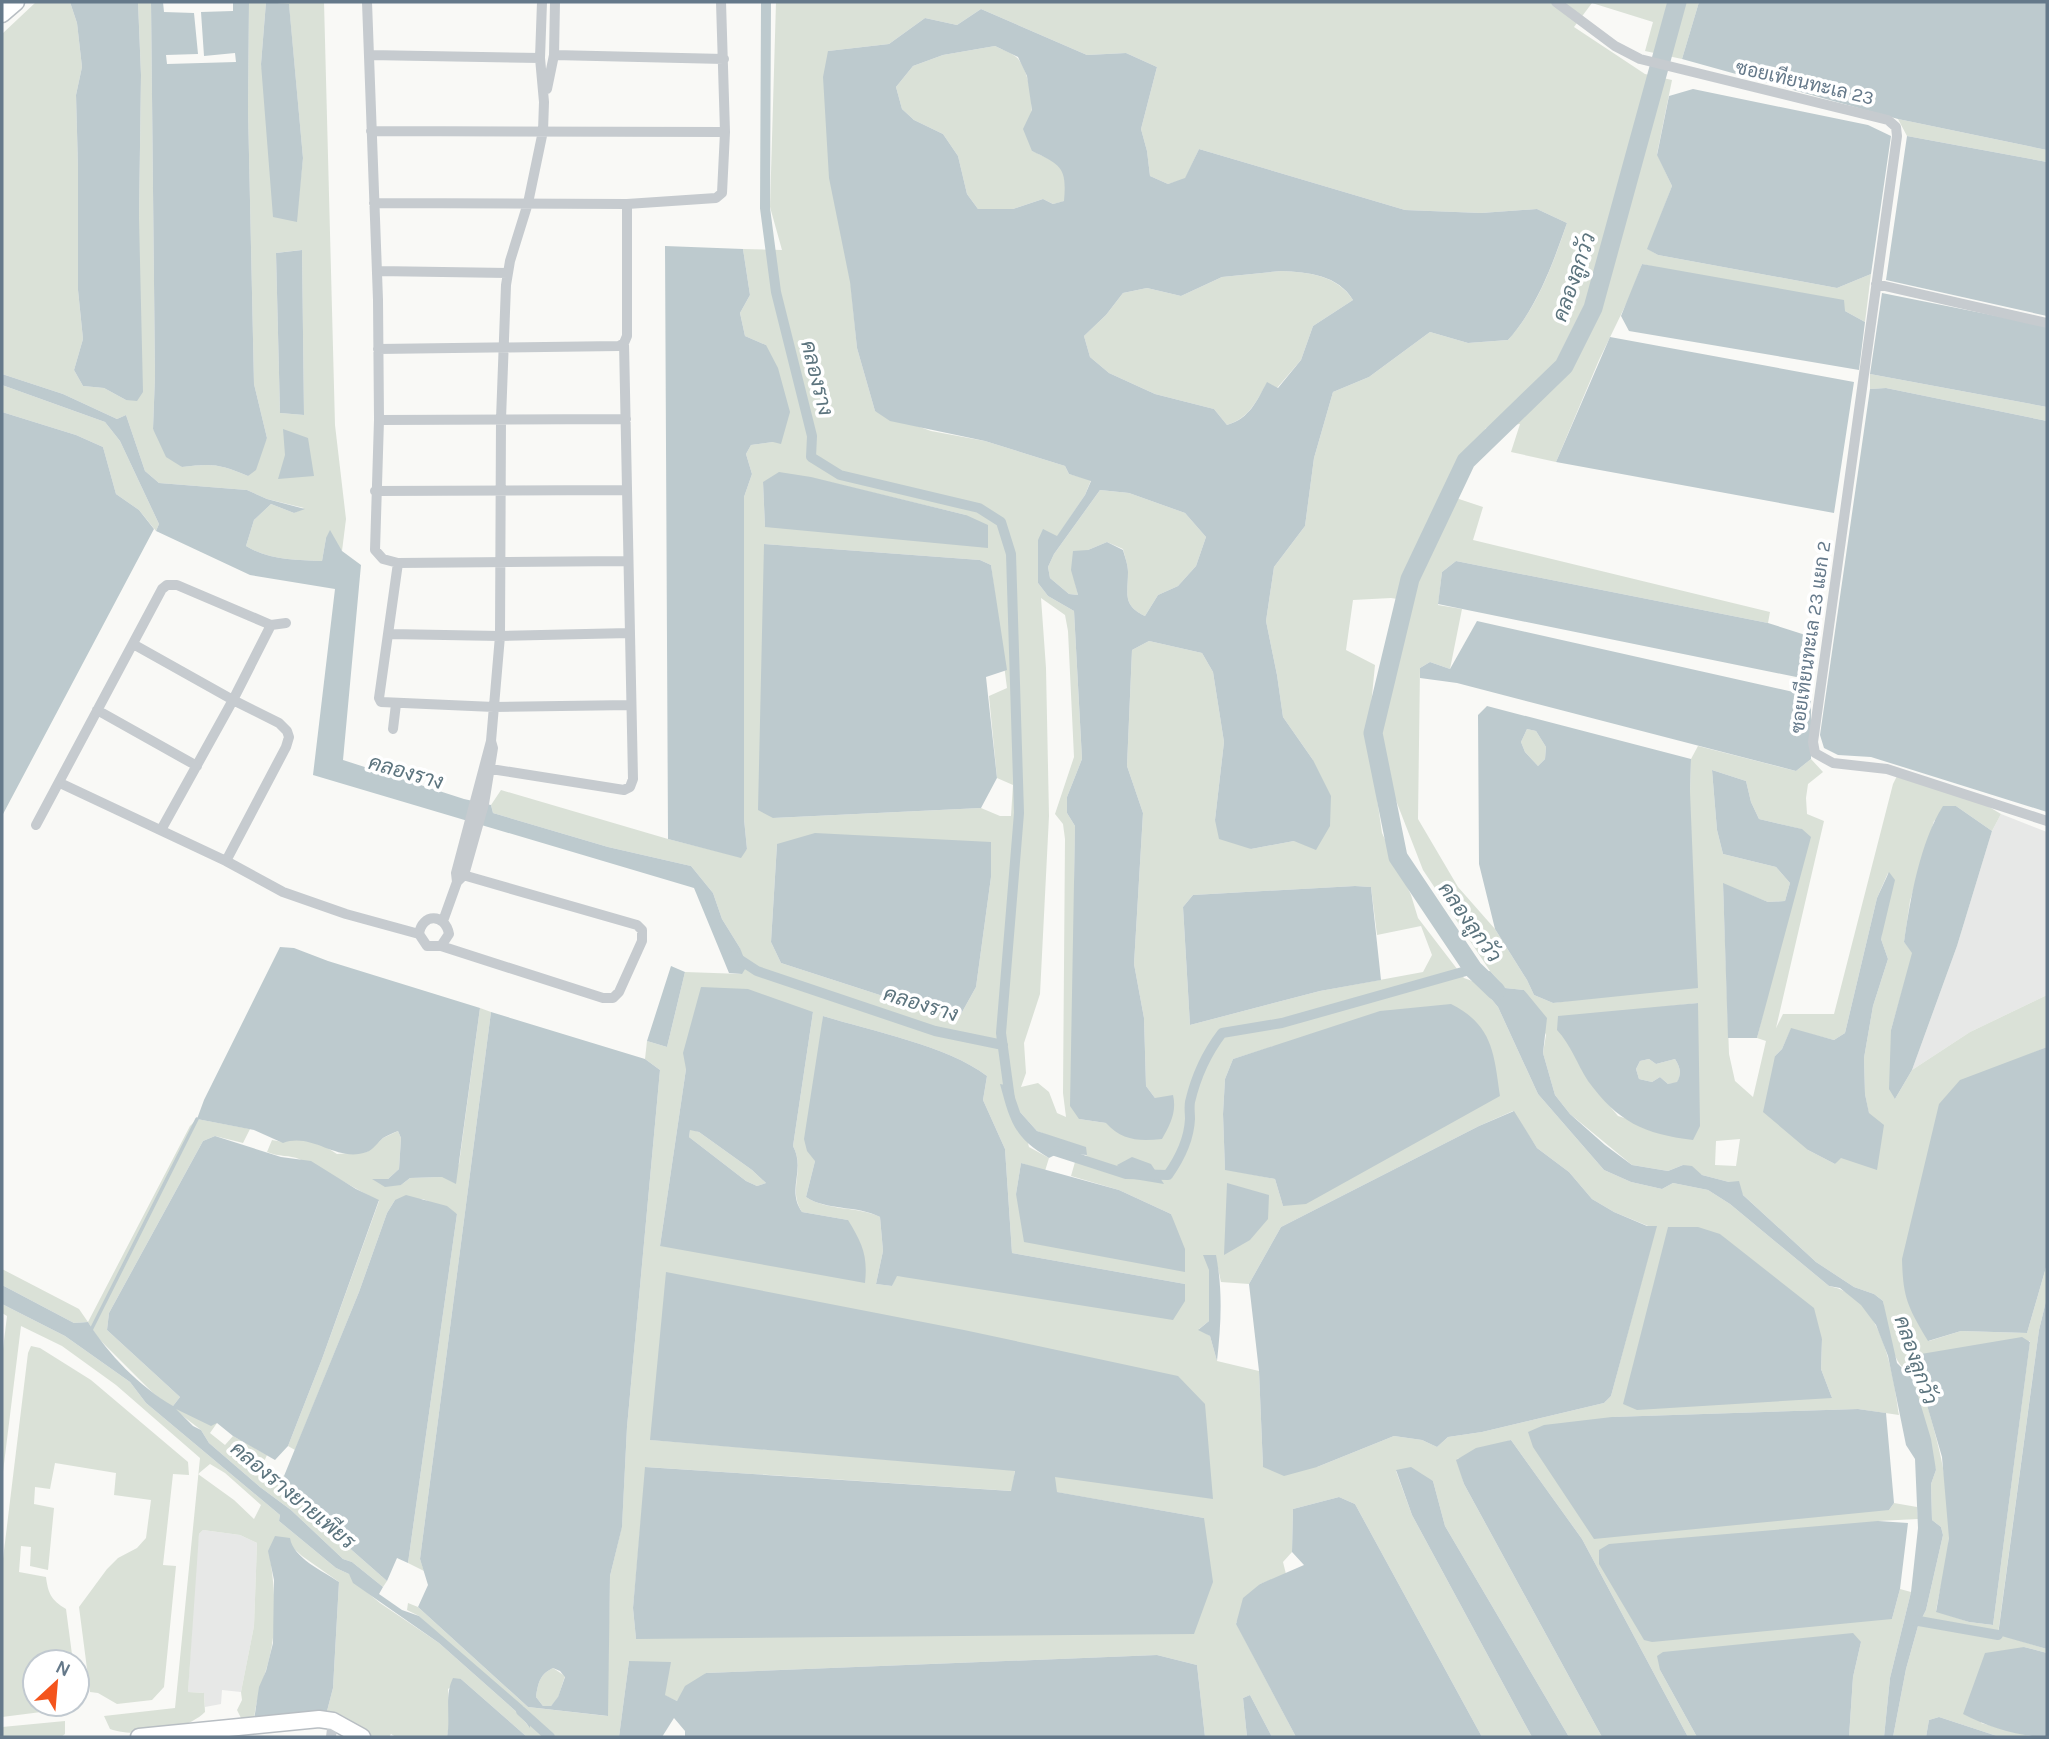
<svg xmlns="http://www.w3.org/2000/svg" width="2049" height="1739" font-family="Karla,Sarabun,sans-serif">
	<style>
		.built { fill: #e7e8e7 }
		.green { fill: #dae1d7; fill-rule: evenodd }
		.water { fill: #bdcace; fill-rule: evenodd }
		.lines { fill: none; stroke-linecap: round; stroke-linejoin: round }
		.stream { stroke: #bdcace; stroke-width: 3.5 }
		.canal { stroke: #bdcace; stroke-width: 10 }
		.river { stroke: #bdcace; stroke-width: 19 }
		.secondary-casing { stroke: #b8bec3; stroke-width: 19 }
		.street { stroke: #c6cbcf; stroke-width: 10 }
		.secondary { stroke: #fff; stroke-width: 16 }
		.labels { text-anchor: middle; stroke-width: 7; stroke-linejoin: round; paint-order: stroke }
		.street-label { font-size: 19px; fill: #65798a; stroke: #fff }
		.water-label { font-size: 21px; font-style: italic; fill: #5c747e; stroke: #fff }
	</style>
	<rect width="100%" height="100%" fill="#f9f9f6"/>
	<path class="built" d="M 2001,814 L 2047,832 L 2047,995 L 1970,1032 L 1912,1070 L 1957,946 L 1992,831 Z
		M 203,1530 L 240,1535 L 257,1543 L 254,1626 L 241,1692 L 222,1690 L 221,1704 L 205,1707 L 204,1693 L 188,1692 L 196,1558 L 199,1534 Z"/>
	<path class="green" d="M 36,2 L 70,2 L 77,23 L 82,67 L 76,95 L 78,168 L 78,290 L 83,339 L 74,370 L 83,386 L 104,388 L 126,400 L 139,218 L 141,75 L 138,2 L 151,2 L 155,376 L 153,429 L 182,467 C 212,463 220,464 248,476 L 267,438 L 254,384 L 248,109 L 249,2 L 266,2 L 261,64 L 296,222 L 303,158 L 289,5 L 272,2 L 324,2 L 335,425 L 346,519 L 342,551 L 326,538 L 322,561 C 296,560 269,560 246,546 L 254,520 L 271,504 L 294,513 L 304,508 L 267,499 L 247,490 L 159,483 L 145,471 L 126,415 L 117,419 L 63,394 L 2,374 L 2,34 ZM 301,250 L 302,250 L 304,415 L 280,413 L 276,253 Z
		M 776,2 L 1699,2 L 1682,59 L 1645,51 L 1653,22 L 1592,3 L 1574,27 L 1645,74 L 1672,80 L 1657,154 L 1672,186 L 1648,249 L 1658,255 L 1837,288 L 1871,274 L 1865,322 L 1845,311 L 1642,264 L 1630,296 L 1599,360 L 1556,462 L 1511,452 L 1520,424 L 1486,428 L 1441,493 L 1483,507 L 1473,540 L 1770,612 L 1768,623 L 1456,561 L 1442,572 L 1438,605 L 1462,609 L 1450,669 L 1430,662 L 1420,668 L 1418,819 L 1458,887 L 1495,929 L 1527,980 L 1534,995 L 1553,1003 L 1596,997 L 1690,792 L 1691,759 L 1698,746 L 1796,771 L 1811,759 L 1823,772 L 1808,784 L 1806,798 L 1807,814 L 1824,821 L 1776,1028 L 1783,1014 L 1834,1014 L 1893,784 L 1897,776 L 1986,805 L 2001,814 L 1992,831 L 1956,806 L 1934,821 L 1910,901 L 1904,942 L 1913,953 L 1891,1030 L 1895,1099 L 1912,1070 L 1970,1032 L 2047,995 L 2047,1047 L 2009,1063 L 1929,1341 L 1961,1331 L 2027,1333 L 2047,1264 L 2047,1297 L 2039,1330 L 1998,1634 L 2047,1649 L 2047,1653 L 2024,1647 L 1981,1723 L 2033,1737 L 2000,1737 L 1939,1717 L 1929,1720 L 1926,1737 L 1893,1737 L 1906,1669 L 1918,1626 L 1926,1610 L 1943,1535 L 1941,1527 L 1932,1520 L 1931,1484 L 1936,1470 L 1906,1371 C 1888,1355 1887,1324 1883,1301 L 1874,1294 L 1854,1287 L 1816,1262 L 1729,1182 L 1702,1175 L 1683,1165 L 1668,1171 L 1632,1165 L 1570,1114 L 1555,1095 L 1543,1053 L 1546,1035 L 1533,1005 L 1524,990 L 1505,988 L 1490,971 L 1423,870 L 1390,785 L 1380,730 L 1411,601 L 1391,598 L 1353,600 L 1346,650 L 1375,665 L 1368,736 L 1382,833 L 1411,895 L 1418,918 L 1464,978 L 1478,983 L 1498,1007 L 1538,1094 L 1604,1170 L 1631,1182 L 1662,1189 L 1673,1183 L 1708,1190 L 1730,1204 L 1829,1286 C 1882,1296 1893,1372 1899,1415 L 1858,1409 L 1612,1417 L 1889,1510 L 1894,1503 L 1917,1507 L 1918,1519 L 1878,1521 L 1892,1619 L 1900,1589 L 1911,1592 L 1890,1678 L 1884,1737 L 1849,1737 L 1853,1677 L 1861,1642 L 1660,1670 L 1697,1737 L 1688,1737 L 1582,1539 L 1511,1440 L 1457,1459 L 1464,1484 L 1602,1737 L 1569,1737 L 1445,1526 L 1433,1481 L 1396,1471 L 1412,1515 L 1532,1737 L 1482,1737 L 1355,1504 L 1339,1497 L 1293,1509 L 1292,1552 L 1283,1562 L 1286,1574 L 1260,1584 L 1236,1623 L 1296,1737 L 1272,1737 L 1250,1695 L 1243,1698 L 1247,1737 L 1205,1737 L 1197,1665 L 1157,1655 L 706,1673 L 677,1701 L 664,1695 L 629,1661 L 619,1737 L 527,1737 L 461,1679 L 448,1689 L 450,1722 L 447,1737 L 396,1737 L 391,1734 L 389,1737 L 372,1737 L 343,1716 L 327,1711 L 333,1688 L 339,1582 L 302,1556 L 291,1546 L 269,1551 C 274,1581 277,1615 272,1645 C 268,1671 256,1694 254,1720 L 243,1722 L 237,1710 L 242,1700 L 241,1692 L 254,1626 L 257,1543 L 240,1535 L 203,1530 L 199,1534 L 188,1692 L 204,1693 L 205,1712 C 185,1732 135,1738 110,1729 L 104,1716 L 175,1708 L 200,1458 L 116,1385 L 62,1346 L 21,1326 L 2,1480 L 2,1357 L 7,1316 L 2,1313 L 2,1304 L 65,1336 L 130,1382 L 146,1403 L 280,1515 L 279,1521 L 336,1568 L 349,1574 L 356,1583 L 380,1603 L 439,1643 L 520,1715 L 529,1727 L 521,1710 L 419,1616 L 407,1610 L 408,1603 L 418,1607 L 528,1707 L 607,1716 L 610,1576 L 622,1526 L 627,1427 L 660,1070 L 645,1059 L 647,1041 L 667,1047 L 685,972 L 742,974 L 740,948 L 722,919 L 713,893 L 691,866 L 608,847 L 493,813 L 491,805 L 501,790 L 668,839 L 740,857 L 747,849 L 744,819 L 744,497 L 752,474 L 746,454 L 751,445 L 773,442 L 766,345 L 745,336 L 740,313 L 750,295 L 743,249 L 782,250 L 770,207 ZM 981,9 L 1087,55 L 1126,53 L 1157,67 L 1141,129 L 1147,151 L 1150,176 L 1168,184 L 1185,179 L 1199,149 L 1405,210 L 1481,213 L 1537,209 L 1567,223 C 1553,264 1537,308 1508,340 L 1468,343 L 1430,332 L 1369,377 L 1333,392 L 1314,458 L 1305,526 L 1274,567 L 1266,621 L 1277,675 L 1283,717 L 1313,760 L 1294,841 L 1251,849 L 1215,820 L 1224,742 L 1213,672 L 1202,653 L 1149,641 L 1132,650 L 1127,766 L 1143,813 L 1134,964 L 1144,1018 L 1146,1086 L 1155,1098 L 1106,1123 L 1079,1119 L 1074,891 L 1075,826 L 1067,813 L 1067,797 L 1082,759 L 1074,611 L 1048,596 L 1038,583 L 1038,540 L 1057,537 L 1085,495 L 1091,480 L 1069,474 L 1065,466 L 985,441 L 931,431 L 875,411 L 857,348 L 828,51 L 889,44 L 925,18 L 957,25 ZM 812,478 L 966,515 L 765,527 L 763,482 ZM 764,544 L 980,560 L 991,565 L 1007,688 L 989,696 L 997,778 L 1013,785 L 1011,816 L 1000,816 L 981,808 L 773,818 ZM 1041,598 L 1065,615 L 1068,631 L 1074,757 L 1055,814 L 1063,824 L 1065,839 L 1063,1093 L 1066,1117 L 1057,1113 L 1049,1092 L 1038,1083 L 1021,1087 L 1026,1073 L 1024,1043 L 1040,994 L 1049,816 L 1046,668 ZM 1712,770 L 1746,781 L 1751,802 L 1759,819 L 1801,829 L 1771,981 L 1757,1038 L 1766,1041 L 1753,1097 L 1735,1081 L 1729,1054 L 1723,884 L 1768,902 L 1785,901 L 1790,883 L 1776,867 L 1723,854 L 1717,830 ZM 777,844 L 991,877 L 976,987 L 961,1014 L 923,1009 L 781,963 L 771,942 ZM 1888,873 L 1881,939 L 1888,959 L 1873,1006 L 1864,1058 L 1865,1094 L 1869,1114 L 1835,1164 L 1808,1150 L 1775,1056 L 1782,1049 L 1791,1029 L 1834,1040 L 1845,1033 L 1877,898 ZM 1355,886 L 1371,887 L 1377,935 L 1421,926 L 1432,955 L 1423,972 L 1320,991 L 1190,1025 L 1183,907 L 1193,895 ZM 1698,1003 L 1693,1139 L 1618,1116 L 1588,1080 L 1566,1039 L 1558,1030 L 1636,1010 ZM 813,1012 L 793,1146 C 806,1171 787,1189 802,1212 L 848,1220 L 660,1246 L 686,1069 ZM 823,1016 C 872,1031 948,1046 987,1076 L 983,1100 L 1005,1149 L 1012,1253 L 1185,1284 L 896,1276 L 892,1286 L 876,1284 L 883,1251 L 880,1217 C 857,1206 827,1211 806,1197 L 815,1161 ZM 1274,1046 L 1283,1206 L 1275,1179 L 1225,1169 L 1223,1114 L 1225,1079 L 1233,1059 ZM 1513,1111 L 1537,1148 L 1569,1172 L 1592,1199 L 1614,1212 L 1648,1226 L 1656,1227 L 1611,1396 L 1604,1403 L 1482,1432 L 1448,1437 L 1437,1447 L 1422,1440 L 1394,1436 L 1317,1467 L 1263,1467 L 1259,1371 L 1217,1361 L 1210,1336 L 1199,1329 L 1209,1321 L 1209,1270 L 1215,1255 L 1221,1282 L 1249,1284 L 1281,1227 L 1479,1126 ZM 1020,1112 L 1037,1131 L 1060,1140 L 1087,1155 L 1075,1162 L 1071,1176 L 1119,1190 L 1171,1214 L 1185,1271 L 1016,1194 L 1021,1163 L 1045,1171 L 1049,1158 L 1029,1147 ZM 1740,1139 L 1736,1166 L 1715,1165 L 1716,1141 ZM 1720,1234 L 1822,1339 L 1821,1369 L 1832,1398 ZM 2030,1341 L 1993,1625 L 1969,1622 L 1936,1611 C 1940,1587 1948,1562 1949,1537 C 1951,1480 1934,1428 1918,1374 ZM 1205,1404 L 1054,1477 L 1056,1492 L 1204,1518 L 636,1639 L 633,1608 L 646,1467 L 1012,1491 L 1015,1470 L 651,1440 ZM 210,1464 L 225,1473 L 261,1505 L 254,1519 L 234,1500 L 198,1474 Z
		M 995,46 C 1002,50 1014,53 1019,60 C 1035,82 1032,124 1032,151 C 1064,166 1066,164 1065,201 L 1053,204 L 1043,199 L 1013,209 L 978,209 L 967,194 L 958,156 L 943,134 L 914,120 L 902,109 L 896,87 L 913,66 L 943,55 Z
		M 1898,119 L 2047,150 L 2047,162 L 1907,136 Z
		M 1281,271 C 1308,272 1337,275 1353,300 L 1313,326 L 1301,360 L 1277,388 L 1267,383 C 1256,402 1249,418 1227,425 L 1214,409 L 1155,394 L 1109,373 L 1090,357 L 1084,336 L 1106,315 L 1123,293 L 1147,288 L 1181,296 L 1222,277 Z
		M 1870,374 L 2047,407 L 2047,421 L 1886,388 L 1870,389 Z
		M 2,385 L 105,422 L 120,441 L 159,524 L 156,531 L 139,510 L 116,494 L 103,447 L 76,435 L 2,412 Z
		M 1100,490 L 1129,493 L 1185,513 L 1206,537 L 1196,566 L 1178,586 L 1158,595 L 1145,616 C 1122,605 1128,594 1128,572 C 1128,565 1125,557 1123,549 L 1107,542 L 1088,550 L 1072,570 L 1078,595 L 1069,594 L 1050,578 L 1048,567 L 1054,554 Z
		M 1527,729 L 1536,731 L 1546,747 L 1545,759 L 1538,766 L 1525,752 L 1521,742 Z
		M 480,1008 L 491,1012 L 420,1559 L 424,1571 L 408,1563 L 457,1214 L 423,1199 L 395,1200 L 387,1213 L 359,1292 L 295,1450 L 288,1446 L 322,1359 L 379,1201 C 352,1187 327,1171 299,1159 C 290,1155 279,1157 267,1152 L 272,1140 L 283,1142 L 295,1138 L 321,1144 L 337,1154 L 367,1152 L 383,1138 L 398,1131 L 401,1138 L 399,1169 L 388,1179 L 374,1179 L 401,1185 L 410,1178 L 442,1177 L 459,1164 Z
		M 1649,1059 L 1656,1064 L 1675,1059 C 1680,1067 1682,1073 1677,1083 L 1668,1084 L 1660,1077 L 1652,1082 L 1639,1079 L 1636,1069 L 1640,1061 Z
		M 197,1119 L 250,1129 L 243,1143 L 215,1136 L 203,1141 L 109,1313 L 107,1330 L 180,1397 L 173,1406 L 217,1423 L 210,1433 L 225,1445 L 233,1436 L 267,1455 L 263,1464 L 284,1476 L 321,1523 L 387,1581 L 383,1587 L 352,1562 L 343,1559 L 291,1510 L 260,1487 L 209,1443 L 201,1430 L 153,1393 L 98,1338 L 88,1322 L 74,1323 L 2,1285 L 2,1269 L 79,1309 L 88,1322 L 190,1126 Z
		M 690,1129 L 699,1132 L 752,1170 L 766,1183 L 757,1186 L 746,1181 L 689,1137 Z
		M 31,1346 L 40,1348 L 91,1380 L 188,1462 L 189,1475 L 173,1474 L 163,1565 L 176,1566 L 164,1687 L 152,1700 L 117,1704 L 98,1693 L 90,1692 L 79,1607 L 107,1569 L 118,1558 L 137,1548 L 146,1538 L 151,1500 L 114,1495 L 116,1473 L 55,1463 L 50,1489 L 35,1487 L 34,1504 L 54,1508 L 48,1570 L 30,1566 L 31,1547 L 21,1546 L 19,1572 L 46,1577 C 48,1593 51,1600 66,1609 L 73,1662 L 35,1662 L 35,1704 L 63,1704 L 57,1710 L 2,1717 L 2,1567 L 28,1353 Z
		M 553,1668 L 565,1676 L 558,1698 L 551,1706 L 543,1706 L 536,1697 C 538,1683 540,1674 553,1668 Z
		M 65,1721 L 65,1734 L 61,1737 L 2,1737 L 2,1727 Z"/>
	<path class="water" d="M 70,2 L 138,2 L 141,75 L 139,218 L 143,392 L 137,401 L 126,400 L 104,388 L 83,386 L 74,370 L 83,339 L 78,290 L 78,168 L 76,95 L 82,67 L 77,23 Z
		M 151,2 L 163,2 L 164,12 L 194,13 L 198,54 L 166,55 L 167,64 L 236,62 L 235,53 L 204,56 L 201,12 L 233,11 L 233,2 L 249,2 L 248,109 L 254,384 L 267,438 L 256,470 L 248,476 C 220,464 212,463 182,467 L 166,457 L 153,429 L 155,376 Z
		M 266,2 L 289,4 L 303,158 L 297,222 L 273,217 L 261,64 Z
		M 1699,2 L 2047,2 L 2047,150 L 1898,119 L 1682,59 Z
		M 981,9 L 1087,55 L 1126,53 L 1157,67 L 1141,129 L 1147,151 L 1150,176 L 1168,184 L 1185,178 L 1199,149 L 1405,210 L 1481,213 L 1537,209 L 1567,223 C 1553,263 1537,308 1508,340 L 1468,343 L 1430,332 L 1369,377 L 1333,392 L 1314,458 L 1305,526 L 1274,567 L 1266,621 L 1277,675 L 1283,717 L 1313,760 L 1331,796 L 1330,826 L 1316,850 L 1294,841 L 1251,849 L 1219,839 L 1215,820 L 1224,742 L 1213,672 L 1202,653 L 1149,641 L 1132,650 L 1127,766 L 1143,813 L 1134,964 L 1144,1018 L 1146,1086 L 1155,1098 L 1173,1095 C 1177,1112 1170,1125 1162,1139 C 1139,1141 1122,1141 1106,1123 L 1079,1119 L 1070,1106 L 1075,826 L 1067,813 L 1067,797 L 1082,759 L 1074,611 L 1048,596 L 1038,583 L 1038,540 L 1043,529 L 1057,536 L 1085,495 L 1091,481 L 1069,474 L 1065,466 L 985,441 L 890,421 L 875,411 L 857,348 L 850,282 L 829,178 L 823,77 L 828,51 L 889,44 L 925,18 L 957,25 ZM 995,46 L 1018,57 L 1027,76 L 1032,110 L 1023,129 L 1032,151 C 1061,165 1067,167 1064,201 L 1053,204 L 1043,199 L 1013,209 L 978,209 L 967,194 L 958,156 L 943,134 L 914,120 L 902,109 L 896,87 L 913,66 L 943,55 ZM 1281,271 C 1308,272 1338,275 1353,300 L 1313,326 L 1301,360 L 1278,388 L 1267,382 C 1256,402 1250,418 1227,425 L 1214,409 L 1155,394 L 1109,373 L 1090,357 L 1084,336 L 1106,315 L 1123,293 L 1147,288 L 1181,296 L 1222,277 ZM 1100,490 L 1129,493 L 1185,513 L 1206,537 L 1196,566 L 1178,586 L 1158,595 L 1145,616 C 1122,605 1128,594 1128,572 C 1128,565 1125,557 1123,550 L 1107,542 L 1088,550 L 1073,551 L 1071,570 L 1078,595 L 1069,594 L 1050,578 L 1048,567 L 1054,554 Z
		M 1693,89 L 1868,125 L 1891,136 L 1871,274 L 1837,288 L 1658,255 L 1647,249 L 1672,186 L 1657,155 L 1669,96 Z
		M 1907,136 L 2047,162 L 2047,316 L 1886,280 Z
		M 665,246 L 743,249 L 750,295 L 740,313 L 745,336 L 766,345 L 778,368 L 790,412 L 781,444 L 773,442 L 751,445 L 746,454 L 752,474 L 744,497 L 744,819 L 747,849 L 741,858 L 668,839 Z
		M 302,250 L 304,415 L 280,413 L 276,253 Z
		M 1642,264 L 1844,300 L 1845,311 L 1865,322 L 1859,370 L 1629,331 L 1621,316 Z
		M 1882,293 L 2047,326 L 2047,407 L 1870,374 Z
		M 1610,337 L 1854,382 L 1834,513 L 1556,462 Z
		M 2,374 L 63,394 L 117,419 L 126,415 L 145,471 L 159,483 L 247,490 L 267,499 L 305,509 L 294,513 L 271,504 L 254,520 L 246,546 C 269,560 296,560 322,561 L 326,538 L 330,530 L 342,551 L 361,565 L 343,760 L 464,799 L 491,805 L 493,813 L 608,847 L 691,866 L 713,893 L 722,919 L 740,948 L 747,966 L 742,974 L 729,973 L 694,888 L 313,775 L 335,589 L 250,575 L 156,531 L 159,524 L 120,441 L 105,422 L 2,385 Z
		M 1886,388 L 2047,421 L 2047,812 L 1871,757 L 1838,755 L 1824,748 L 1820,735 L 1870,389 Z
		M 2,412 L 76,435 L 103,447 L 116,494 L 139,510 L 154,529 L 2,816 Z
		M 283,429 L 308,438 L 314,476 L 278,479 L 285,455 Z
		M 779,472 L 811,477 L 966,515 L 988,525 L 988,548 L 765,527 L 763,482 Z
		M 764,544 L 980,560 L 991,565 L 1007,670 L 986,677 L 997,778 L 981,808 L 773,818 L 758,810 Z
		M 1456,561 L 1768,623 L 1818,639 L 1811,680 L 1438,604 L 1442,572 Z
		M 1477,621 L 1811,696 L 1811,759 L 1796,771 L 1457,683 L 1420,678 L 1420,668 L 1430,662 L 1450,669 Z
		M 1487,706 L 1691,759 L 1690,792 L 1698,988 L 1553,1003 L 1534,995 L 1527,980 L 1495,929 L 1479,864 L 1478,715 ZM 1527,729 L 1536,731 L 1546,747 L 1545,759 L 1538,766 L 1525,752 L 1521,742 Z
		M 1712,770 L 1746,781 L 1751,802 L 1759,819 L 1802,829 L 1811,837 L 1757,1038 L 1728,1038 L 1723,883 L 1768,902 L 1785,901 L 1790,883 L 1776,867 L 1723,854 L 1717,830 Z
		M 1943,806 L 1956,806 L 1992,831 L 1957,946 L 1912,1070 L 1895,1099 L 1889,1089 L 1891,1030 L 1912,953 L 1904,942 C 1910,900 1920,842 1943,806 Z
		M 815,833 L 991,842 L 991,877 L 976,987 L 961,1014 L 923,1009 L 781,963 L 771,942 L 777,844 Z
		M 1889,872 L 1895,880 L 1881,939 L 1888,959 L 1873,1006 L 1864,1058 L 1865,1094 L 1869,1113 L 1884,1125 L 1877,1170 L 1841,1158 L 1835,1164 L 1808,1150 L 1763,1112 L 1775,1056 L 1782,1049 L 1791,1028 L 1834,1040 L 1845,1033 L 1877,898 Z
		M 1355,886 L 1371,887 L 1381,980 L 1320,991 L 1190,1025 L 1183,907 L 1193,895 Z
		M 280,947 L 294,948 L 328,961 L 480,1008 L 456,1184 L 442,1177 L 410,1178 L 401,1185 L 385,1187 L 372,1179 L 388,1179 L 399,1169 L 401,1138 L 398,1131 C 393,1133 388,1135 383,1138 C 378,1142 373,1150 367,1152 C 336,1163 313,1132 283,1143 L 254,1130 L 197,1119 L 204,1100 Z
		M 671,966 L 685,972 L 667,1047 L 647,1041 Z
		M 1490,971 L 1505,988 L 1524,990 L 1547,1018 L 1543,1053 L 1555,1095 L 1570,1114 L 1605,1145 L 1632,1165 L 1668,1171 L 1683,1165 L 1692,1166 L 1702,1175 L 1729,1182 L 1739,1181 L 1743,1195 L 1816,1262 L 1854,1287 L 1874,1294 L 1883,1301 L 1897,1363 L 1913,1379 L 1931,1439 L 1936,1470 L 1931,1484 L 1932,1520 L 1941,1527 L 1943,1535 L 1926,1610 L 1918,1626 L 1906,1669 L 1893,1737 L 1884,1737 L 1890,1678 L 1911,1592 L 1918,1528 L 1915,1459 L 1906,1445 L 1888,1356 L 1876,1325 L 1861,1305 L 1840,1288 L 1829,1286 L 1730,1204 L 1708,1190 L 1673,1183 L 1662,1189 L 1631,1182 L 1604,1170 L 1538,1094 L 1498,1007 L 1478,983 L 1479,974 Z
		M 701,987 L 748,989 L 813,1012 L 793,1146 C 806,1171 786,1189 802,1212 L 848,1220 C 862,1243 868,1255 865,1283 L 660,1246 L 686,1069 L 683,1053 ZM 690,1130 L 699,1132 L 752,1170 L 766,1183 L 757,1186 L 746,1181 L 689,1137 Z
		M 1698,1003 L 1700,1126 L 1693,1140 C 1644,1134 1618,1122 1588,1081 C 1577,1064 1571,1045 1557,1030 L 1558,1016 ZM 1649,1059 L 1656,1064 L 1675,1059 C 1680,1067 1682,1073 1677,1082 L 1668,1084 L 1660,1077 L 1652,1082 L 1639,1079 L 1636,1069 L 1640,1061 Z
		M 1451,1004 C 1493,1025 1494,1054 1500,1096 L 1306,1204 L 1283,1206 L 1275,1179 L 1225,1170 L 1223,1114 L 1225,1079 L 1233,1059 L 1380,1011 Z
		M 491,1012 L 645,1059 L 660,1070 L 627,1427 L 622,1527 L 610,1576 L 608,1716 L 528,1707 L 418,1607 L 428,1585 L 420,1559 ZM 553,1668 L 560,1671 L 565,1677 L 558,1697 L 551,1706 L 543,1706 L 536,1697 C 538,1683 540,1674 553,1668 Z
		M 823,1016 C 872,1031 948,1046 987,1076 L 983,1100 L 1005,1149 L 1012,1253 L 1185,1284 L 1185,1301 L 1173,1320 L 897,1276 L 892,1286 L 876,1284 L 883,1251 L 880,1217 C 857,1205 827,1211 806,1197 L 815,1161 L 807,1151 L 804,1139 Z
		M 2047,1047 L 2047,1264 L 2027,1333 L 1961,1331 L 1928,1341 C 1908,1307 1903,1299 1902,1259 L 1939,1104 L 1960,1080 Z
		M 1000,1084 L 1011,1086 L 1020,1112 L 1037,1131 L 1086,1147 L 1087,1155 L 1059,1153 L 1049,1158 C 1014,1138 1010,1121 1000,1084 Z
		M 1514,1111 L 1537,1148 L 1569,1172 L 1592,1199 L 1614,1212 L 1647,1226 L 1657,1226 L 1611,1396 L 1604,1403 L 1482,1432 L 1448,1437 L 1437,1447 L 1422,1440 L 1394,1436 L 1317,1467 L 1284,1476 L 1263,1467 L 1259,1371 L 1249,1284 L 1281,1227 L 1479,1126 Z
		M 215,1136 L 281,1157 L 311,1161 L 356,1189 L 379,1200 L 322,1359 L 288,1446 L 275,1460 L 233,1436 L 217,1423 L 211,1426 L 176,1409 L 193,1426 L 201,1430 L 209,1443 L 260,1487 L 291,1510 L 343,1559 L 352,1562 L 383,1587 L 379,1594 L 402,1610 L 419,1616 L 523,1706 L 521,1710 L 530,1717 L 530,1728 L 520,1715 L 439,1643 L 353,1583 L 349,1574 L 336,1568 L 279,1521 L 280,1515 L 146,1403 L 130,1382 L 65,1336 L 2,1304 L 2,1285 L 74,1323 L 88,1322 C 108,1354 140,1387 173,1406 L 180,1397 L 107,1330 L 109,1313 L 203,1141 Z
		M 1132,1157 L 1151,1164 L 1164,1184 L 1128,1178 L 1117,1165 Z
		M 1021,1163 L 1119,1190 L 1171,1214 L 1185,1249 L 1185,1272 L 1024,1242 L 1016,1194 Z
		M 1227,1183 L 1269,1195 L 1268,1219 L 1250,1240 L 1224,1255 Z
		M 406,1195 L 447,1206 L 457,1214 L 408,1563 L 397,1558 L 387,1581 L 321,1523 L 284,1476 L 359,1292 L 387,1213 L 395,1200 Z
		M 1668,1227 L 1698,1227 L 1720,1234 L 1814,1308 L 1822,1339 L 1821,1369 L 1832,1398 L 1637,1410 L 1623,1404 Z
		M 1203,1255 L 1216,1255 C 1223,1291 1221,1325 1217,1361 L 1210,1336 L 1198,1330 L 1209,1321 L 1209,1270 Z
		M 666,1272 L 964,1330 L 1178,1376 L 1205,1404 L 1213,1499 L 1055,1477 L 1057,1492 L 1204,1518 L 1213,1582 L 1194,1634 L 636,1639 L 633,1608 L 645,1467 L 1011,1491 L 1015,1471 L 650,1440 Z
		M 2047,1297 L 2047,1649 L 1998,1635 L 2039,1330 Z
		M 2022,1337 L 2030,1342 L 1993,1625 L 1969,1622 L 1936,1612 L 1949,1538 L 1942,1457 L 1918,1374 L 1921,1354 Z
		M 1858,1409 L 1886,1413 L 1894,1503 L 1889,1510 L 1594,1539 L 1533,1447 L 1528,1432 L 1544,1425 L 1612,1417 Z
		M 1511,1440 L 1582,1539 L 1688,1737 L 1602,1737 L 1464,1484 L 1456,1460 L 1476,1448 Z
		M 1411,1467 L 1433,1481 L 1445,1526 L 1569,1737 L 1532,1737 L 1412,1515 L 1396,1470 Z
		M 1339,1497 L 1355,1504 L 1482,1737 L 1296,1737 L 1236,1624 L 1243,1598 L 1260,1584 L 1304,1565 L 1292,1552 L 1293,1509 Z
		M 1878,1521 L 1908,1523 L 1900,1589 L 1892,1619 L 1652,1642 L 1644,1640 L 1599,1564 L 1599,1550 L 1609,1544 Z
		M 275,1536 L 290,1538 C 293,1558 323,1571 339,1582 L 333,1688 L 327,1711 L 254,1720 L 259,1687 L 266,1671 L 273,1643 L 274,1580 L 268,1551 Z
		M 1853,1633 L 1861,1642 L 1853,1677 L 1849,1737 L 1697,1737 L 1660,1670 L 1657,1656 L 1663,1652 Z
		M 2024,1647 L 2047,1653 L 2047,1737 C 2019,1737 1988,1727 1963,1714 L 1985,1653 Z
		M 1157,1655 L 1197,1665 L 1205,1737 L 685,1737 L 685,1731 L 674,1718 L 662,1737 L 619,1737 L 629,1661 L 671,1662 L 665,1695 L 677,1701 L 685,1686 L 706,1673 Z
		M 453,1678 L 461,1679 L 527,1737 L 447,1737 C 451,1717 444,1696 453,1678 Z
		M 1250,1695 L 1272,1737 L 1247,1737 L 1243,1698 Z
		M 1939,1717 L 2000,1737 L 1926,1737 L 1929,1720 Z"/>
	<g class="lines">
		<path class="stream" d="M 91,1330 L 197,1119"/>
		<path class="canal" d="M 766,2 L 765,208 L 776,292 L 812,436 L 811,457 L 840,475 L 979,508 L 1001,522 L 1011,554 L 1019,813 L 1001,1033 L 1010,1099
			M 734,956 L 757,971 L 935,1031 L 1003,1045
			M 1055,1151 L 1126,1174 L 1168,1175 C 1180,1158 1189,1140 1190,1119 C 1190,1113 1189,1108 1190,1102 C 1196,1076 1206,1054 1222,1033 L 1282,1023 L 1473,969
			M 1913,1620 L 1998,1635
			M 521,1711 L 550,1737"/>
		<path class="river" d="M 1496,991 L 1473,969 L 1398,857 L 1373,733 L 1410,579 L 1466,461 L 1564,366 L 1593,308 L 1677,2"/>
		<g class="secondary-casing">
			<path id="secondary" d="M 2,14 L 16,2
				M 139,1737 L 319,1719 L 333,1721 L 362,1737"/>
		</g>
		<path class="street" d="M 367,2 L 378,300 L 379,420 L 375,550 L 383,559 L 398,563 L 628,561
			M 1556,2 L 1615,46 L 1640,59 L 1888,120 L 1896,127 L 1897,136 L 1813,742 L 1815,753 L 1833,763 L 1887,769 L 2047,821
			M 369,55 L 540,58
			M 554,55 L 724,59
			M 547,89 L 554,55 L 555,2
			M 371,131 L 725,132
			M 374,203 L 627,204 L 716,198 L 722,193 L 725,132 L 721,2
			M 377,271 L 508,273
			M 1876,284 L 2047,323
			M 378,349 L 619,346 L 624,343 L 627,336 L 627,204
			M 379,420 L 626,419
			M 375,491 L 627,490
			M 398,563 L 379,698 L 381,702 L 494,707 L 631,705
			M 271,625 L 286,623
			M 389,634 L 500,636 L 630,633
			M 133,644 L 233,700 L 279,723 L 287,731 L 289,737 L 286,747 L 226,861
			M 97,710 L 197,766
			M 393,729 L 396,704
			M 491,741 L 500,636 L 501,419 L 506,285 L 510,261 L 528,203 L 543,131 L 544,102 L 540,58 L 542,2
			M 491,741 L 493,748 L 484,804 L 464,875 L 457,882 L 456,873 Z
			M 491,769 L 624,790 L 630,787 L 633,779 L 624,343
			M 60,783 L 226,861 L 283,892 L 346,914 L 419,934
			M 36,825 L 162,589 L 167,585 L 177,585 L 271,625 L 233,700 L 161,830
			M 443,921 L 457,882
			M 441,946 L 449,934 C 445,913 422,913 419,934 L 427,946 L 441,946 L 603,998 L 613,998 L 619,992 L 642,941 L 642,930 L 637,925 L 456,873
			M 331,1737 L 333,1721"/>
		<use href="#secondary" class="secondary"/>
	</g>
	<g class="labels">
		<g class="street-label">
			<text transform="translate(1805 82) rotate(13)" y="7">ซอยเทียนทะเล 23</text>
			<text transform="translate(1810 637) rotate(-82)" y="7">ซอยเทียนทะเล 23 แยก 2</text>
		</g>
		<g class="water-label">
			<text transform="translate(1574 277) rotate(-71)" y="7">คลองลูกวัว</text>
			<text transform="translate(817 378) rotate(76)" y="7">คลองราง</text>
			<text transform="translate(406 772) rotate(16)" y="7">คลองราง</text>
			<text transform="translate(1470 922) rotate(55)" y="7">คลองลูกวัว</text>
			<text transform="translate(921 1004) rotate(17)" y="7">คลองราง</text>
			<text transform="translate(1916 1360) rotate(71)" y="7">คลองลูกวัว</text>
			<text transform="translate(293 1495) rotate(40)" y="7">คลองรางยายเพียร</text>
		</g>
	</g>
	<rect width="2049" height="1739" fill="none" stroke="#65798a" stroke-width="7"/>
	<g transform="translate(56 1683) rotate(26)"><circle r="33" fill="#ffffff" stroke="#c1c9d0" stroke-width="2"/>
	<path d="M0-5L12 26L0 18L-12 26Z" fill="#f4541c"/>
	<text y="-10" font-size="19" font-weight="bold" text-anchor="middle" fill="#65798a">N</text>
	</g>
</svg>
